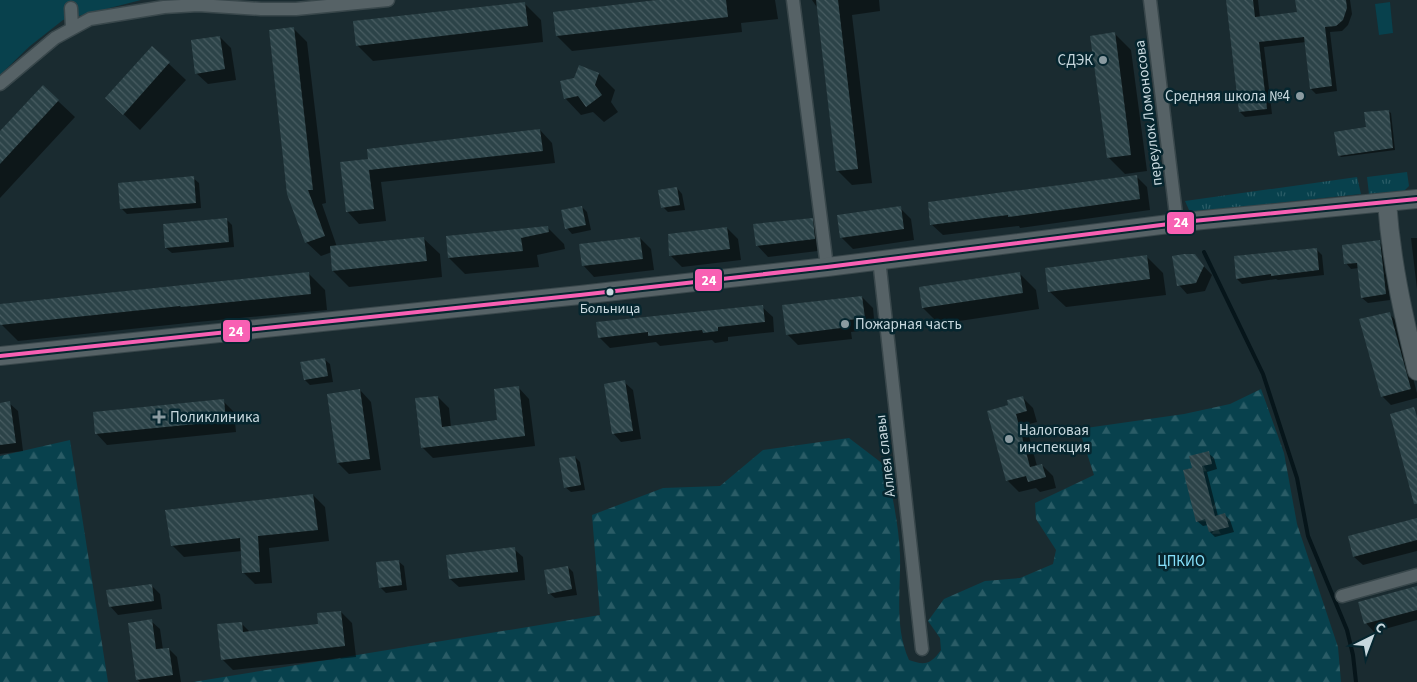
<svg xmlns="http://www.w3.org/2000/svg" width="1417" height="682" font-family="'Source Sans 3',sans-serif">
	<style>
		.grass { fill: url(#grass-tufts) }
		.forest { fill: url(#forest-firs) }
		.park { fill: #08414d }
		.shadow { fill: #0007 }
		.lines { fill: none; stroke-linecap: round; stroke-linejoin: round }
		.stream { stroke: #06151a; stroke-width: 4 }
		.building { fill: url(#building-back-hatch) }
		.street-casing { stroke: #39474b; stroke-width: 15 }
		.secondary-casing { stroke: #39474b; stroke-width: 20 }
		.street { stroke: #566266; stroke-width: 12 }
		.secondary { stroke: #566266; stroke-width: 18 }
		.bus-1-casing { stroke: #06262f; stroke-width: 8 }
		.bus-1 { stroke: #f860b3; stroke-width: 4 }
		.poi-dot { fill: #8b9ba1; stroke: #06262f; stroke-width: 2 }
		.bus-dot { fill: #c8d8de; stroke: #06262f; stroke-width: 2 }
		.labels { text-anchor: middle; stroke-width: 5; stroke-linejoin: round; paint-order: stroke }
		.bus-label { font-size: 14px; fill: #c8d8de; stroke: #06262f }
		.poi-label { font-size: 15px; fill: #c8d8de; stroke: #06262f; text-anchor: start }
		.street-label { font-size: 15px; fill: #c8d8de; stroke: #06262f }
		.park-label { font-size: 15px; fill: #87e1fc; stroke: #06262f }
		.line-badge { stroke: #06262f; stroke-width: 2 }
		.badge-label { font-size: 14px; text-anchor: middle; font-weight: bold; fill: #fff }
	</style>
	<defs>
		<pattern id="grass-tufts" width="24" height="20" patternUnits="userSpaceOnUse" patternTransform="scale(1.25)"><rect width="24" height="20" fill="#08414d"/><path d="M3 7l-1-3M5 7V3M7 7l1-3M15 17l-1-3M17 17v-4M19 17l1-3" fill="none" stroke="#2a5c66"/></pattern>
		<pattern id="forest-firs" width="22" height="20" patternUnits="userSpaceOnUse" patternTransform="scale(1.25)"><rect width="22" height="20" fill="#08414d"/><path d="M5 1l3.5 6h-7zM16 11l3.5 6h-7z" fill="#2a5c66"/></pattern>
		<pattern id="building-back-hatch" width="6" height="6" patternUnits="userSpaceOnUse" patternTransform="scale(1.25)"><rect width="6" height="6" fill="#2c4348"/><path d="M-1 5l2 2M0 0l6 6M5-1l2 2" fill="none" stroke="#495d62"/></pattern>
	</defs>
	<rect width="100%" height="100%" fill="#1a2b30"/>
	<path class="grass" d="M 1407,172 L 1409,186 L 1404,191 L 1369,194 L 1367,177 Z
		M 1357,177 L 1361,194 L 1195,212 L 1189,210 L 1185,201 Z"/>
	<path class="forest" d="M 1261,389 L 1284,453 L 1297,524 L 1338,647 L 1341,682 L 193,682 L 600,615 L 592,515 L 663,488 L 720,486 L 763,450 L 849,438 L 887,467 C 892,496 899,526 900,555 C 901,590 894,627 909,660 C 925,666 931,664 941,650 L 940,638 L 928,621 L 944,599 L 985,581 L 1020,578 L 1053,564 L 1056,550 L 1036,519 L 1035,503 L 1094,475 L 1079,429 L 1184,414 L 1230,404 Z
		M 70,440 L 108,682 L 0,682 L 0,456 Z"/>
	<path class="park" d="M 0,0 L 141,0 L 63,20 L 30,46 L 0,75 Z
		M 1390,2 L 1393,33 L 1379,35 L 1375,4 Z"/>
	<path class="shadow" d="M 668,0 L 775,0 L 778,19 L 741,23 L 742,32 L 572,51 L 557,36 Z
		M 812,0 L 879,0 L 880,11 L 852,15 L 872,183 L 852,185 L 838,171 L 819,10 Z
		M 1227,0 L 1258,0 L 1260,18 L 1298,13 L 1296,0 L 1350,0 L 1352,14 L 1348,25 L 1342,31 L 1330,32 L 1337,91 L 1316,94 L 1311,89 L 1306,42 L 1264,47 L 1272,114 L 1245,117 L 1240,112 Z
		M 524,3 L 541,20 L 543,42 L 373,61 L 357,45 Z
		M 293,28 L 307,42 L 326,203 L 322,204 L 337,247 L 423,238 L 440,254 L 442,277 L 349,287 L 333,271 L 332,252 L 321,256 L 306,242 Z
		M 1115,34 L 1131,50 L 1147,171 L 1125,174 L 1108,157 Z
		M 220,37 L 231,48 L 236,80 L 208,84 L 196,73 Z
		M 152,48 L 186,80 L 140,130 L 107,98 Z
		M 599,74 L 615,90 L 611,102 L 618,112 L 604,122 L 593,112 L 581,115 L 565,98 Z
		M 43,87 L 75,117 L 0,198 L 0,133 Z
		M 1388,111 L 1391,113 L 1395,150 L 1341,157 L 1339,155 Z
		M 540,130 L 552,143 L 555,163 L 381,182 L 386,221 L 359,224 L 347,211 L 370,160 Z
		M 1136,176 L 1147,187 L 1150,210 L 1020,228 L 1019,226 L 943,235 L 931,224 Z
		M 193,178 L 199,183 L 201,208 L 127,214 L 122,209 Z
		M 677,188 L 682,194 L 685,210 L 668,212 L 663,207 Z
		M 582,207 L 587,212 L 591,230 L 572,234 L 567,228 Z
		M 900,208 L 911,219 L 914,240 L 853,249 L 841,237 Z
		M 226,219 L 232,225 L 234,247 L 172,253 L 166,248 Z
		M 812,219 L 823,230 L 826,250 L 768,257 L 757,245 Z
		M 548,228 L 564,244 L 565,249 L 537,255 L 539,267 L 465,274 L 449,258 Z
		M 727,228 L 738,239 L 741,260 L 682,267 L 671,256 Z
		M 640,238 L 651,249 L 654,270 L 594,277 L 583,265 Z
		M 1411,238 L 1417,238 L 1417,289 Z
		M 1379,242 L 1385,247 L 1390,300 L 1368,303 L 1362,298 L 1359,268 L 1351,269 L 1346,263 Z
		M 1317,250 L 1322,255 L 1324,275 L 1278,280 L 1276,279 L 1242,284 L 1237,279 L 1235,257 Z
		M 1194,256 L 1212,275 L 1205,291 L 1187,294 L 1179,285 Z
		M 1147,257 L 1163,273 L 1166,295 L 1066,307 L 1049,291 Z
		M 308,273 L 325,290 L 327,310 L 197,322 L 18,341 L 2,325 L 0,305 Z
		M 1020,274 L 1036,290 L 1039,309 L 939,324 L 923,308 Z
		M 862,297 L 873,308 L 875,329 L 851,332 L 852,339 L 798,345 L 787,334 Z
		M 762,307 L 773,317 L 774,332 L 728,337 L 728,341 L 715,343 L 712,340 L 660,346 L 656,342 L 610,348 L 599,337 Z
		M 1389,314 L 1398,322 L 1417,393 L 1417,398 L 1391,405 L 1382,396 Z
		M 324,359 L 330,364 L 333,382 L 310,385 L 305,380 Z
		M 624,382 L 633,390 L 641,439 L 621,442 L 613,433 Z
		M 518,387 L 529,399 L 535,446 L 433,458 L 422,447 L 438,397 L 449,408 L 451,427 L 499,421 Z
		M 360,390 L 371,402 L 381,470 L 349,474 L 338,463 Z
		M 1022,397 L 1033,408 L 1037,422 L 1026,425 L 1037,466 L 1042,465 L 1053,476 L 1056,488 L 1040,492 L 1036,488 L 1019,492 L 1008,481 L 989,411 L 1010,406 Z
		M 223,401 L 234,412 L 236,432 L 107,445 L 96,433 Z
		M 9,403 L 18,411 L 23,451 L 0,454 L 0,404 Z
		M 1208,453 L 1214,458 L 1217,469 L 1207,472 L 1218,516 L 1225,515 L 1230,520 L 1234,532 L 1215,537 L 1210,532 L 1208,525 L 1203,526 L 1197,521 L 1193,469 Z
		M 575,457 L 580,462 L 585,490 L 571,492 L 565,487 Z
		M 313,495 L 325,507 L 329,541 L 269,548 L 272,583 L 255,584 L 243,572 L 242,551 L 184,557 L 172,545 Z
		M 1417,519 L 1417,551 L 1363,565 L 1354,557 L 1349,537 Z
		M 514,549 L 523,557 L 525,580 L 459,587 L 450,579 L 448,556 Z
		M 398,561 L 404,566 L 407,590 L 386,593 L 380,587 Z
		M 568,567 L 573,572 L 577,595 L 555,598 L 549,593 Z
		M 151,585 L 160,594 L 162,609 L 118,615 L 110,606 Z
		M 1417,587 L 1417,620 L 1374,632 L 1366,623 Z
		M 341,612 L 352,623 L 356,657 L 233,670 L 222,659 L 241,623 L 251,633 L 319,625 Z
		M 151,621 L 160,629 L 163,650 L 169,649 L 177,657 L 181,682 L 140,682 L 137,679 Z"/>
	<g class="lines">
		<path class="stream" d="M 1204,252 L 1263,374 L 1297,478 L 1308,536 L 1347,630 L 1353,655 L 1356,682"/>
	</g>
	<path class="building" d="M 657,0 L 726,0 L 728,17 L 556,36 L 553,12 Z
		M 816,0 L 838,0 L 858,169 L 836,171 Z
		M 1226,0 L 1253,0 L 1255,17 L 1297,12 L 1295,0 L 1346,0 L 1347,8 L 1343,20 L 1336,26 L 1325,27 L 1332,86 L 1310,89 L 1304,37 L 1259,42 L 1267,109 L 1239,112 Z
		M 525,2 L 528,26 L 356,46 L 353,21 Z
		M 294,27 L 313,190 L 308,190 L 325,236 L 305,243 L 287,194 L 269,30 Z
		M 1115,32 L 1131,155 L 1107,158 L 1090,36 Z
		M 220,36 L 225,69 L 195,74 L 191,40 Z
		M 152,46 L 170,62 L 123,115 L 105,98 Z
		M 579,65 L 599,73 L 595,85 L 602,95 L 586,107 L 578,96 L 564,99 L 560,81 L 574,78 Z
		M 43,85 L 59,100 L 0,164 L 0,131 Z
		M 1389,110 L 1393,148 L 1338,156 L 1334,132 L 1366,127 L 1364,112 Z
		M 540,129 L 543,151 L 369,170 L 374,209 L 346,212 L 340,162 L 368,159 L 367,149 Z
		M 1137,175 L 1140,199 L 1008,217 L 1008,215 L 930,225 L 928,202 Z
		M 194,176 L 196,203 L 120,209 L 118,183 Z
		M 677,187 L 680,205 L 661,208 L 658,190 Z
		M 582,206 L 586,225 L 565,229 L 561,210 Z
		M 901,206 L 904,229 L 840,238 L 837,215 Z
		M 227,218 L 229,242 L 165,248 L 163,224 Z
		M 813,218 L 815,239 L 756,246 L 753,224 Z
		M 548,226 L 549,232 L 521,238 L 523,251 L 448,258 L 446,236 Z
		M 727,227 L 730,249 L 669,256 L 668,234 Z
		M 424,237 L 427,261 L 332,271 L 330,246 Z
		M 640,237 L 643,259 L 582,266 L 579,244 Z
		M 1380,240 L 1386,294 L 1361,298 L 1357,263 L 1344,264 L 1342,245 Z
		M 1317,248 L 1319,270 L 1271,276 L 1271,274 L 1236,279 L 1234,256 Z
		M 1184,254 L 1195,254 L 1204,266 L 1196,283 L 1177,286 L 1172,256 Z
		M 1147,255 L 1150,279 L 1048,292 L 1045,268 Z
		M 309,272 L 311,294 L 181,307 L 180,306 L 0,325 L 0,304 Z
		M 1020,272 L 1023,293 L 922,308 L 919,287 Z
		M 862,296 L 865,318 L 840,321 L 841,328 L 786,335 L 782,305 Z
		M 763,305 L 765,322 L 718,327 L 718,331 L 703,333 L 702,330 L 648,336 L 648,332 L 598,338 L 596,322 Z
		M 1390,312 L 1411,389 L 1381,397 L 1359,319 Z
		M 325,358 L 328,376 L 304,380 L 300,362 Z
		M 625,380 L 633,431 L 612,434 L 604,384 Z
		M 519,386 L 525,436 L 421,448 L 415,398 L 438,396 L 442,427 L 497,420 L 494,389 Z
		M 360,389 L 370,459 L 337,463 L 327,394 Z
		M 1023,396 L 1027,411 L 1016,414 L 1030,467 L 1042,464 L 1046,477 L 1028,482 L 1026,476 L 1006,481 L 987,411 L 1008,405 L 1007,400 Z
		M 224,399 L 226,421 L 95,434 L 93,412 Z
		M 10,401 L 16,443 L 0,445 L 0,403 Z
		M 1414,407 L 1417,417 L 1417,504 L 1414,504 L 1390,414 Z
		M 1209,451 L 1212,464 L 1202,466 L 1215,516 L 1225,513 L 1229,527 L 1209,532 L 1205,519 L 1196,522 L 1183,470 L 1192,468 L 1189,456 Z
		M 575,456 L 581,485 L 564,488 L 559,458 Z
		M 313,494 L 318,530 L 258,536 L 260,572 L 242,573 L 240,538 L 171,546 L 165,510 Z
		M 1417,518 L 1417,540 L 1353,557 L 1348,536 Z
		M 515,547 L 518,572 L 449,579 L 446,555 Z
		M 399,560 L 402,585 L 379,588 L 376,562 Z
		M 568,566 L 572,589 L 548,594 L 544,570 Z
		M 152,584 L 154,601 L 109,607 L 106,590 Z
		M 1417,586 L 1417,610 L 1364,624 L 1358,602 Z
		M 341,611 L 345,646 L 221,660 L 217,624 L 242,622 L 243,632 L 318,624 L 317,613 Z
		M 152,619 L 156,649 L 169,648 L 173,675 L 136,680 L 128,623 Z"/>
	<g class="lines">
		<g class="street-casing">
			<path id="street" d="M 793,0 L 827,267
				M 1150,0 L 1177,223
				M 71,8 L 72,27
				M 0,84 L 55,38 L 90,19 L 164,7 L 198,5 L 261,9 L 296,9 L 388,0
				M 879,259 L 922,649
				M 1342,596 L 1417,575"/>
		</g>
		<g class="secondary-casing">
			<path id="secondary" d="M 1387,202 C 1391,260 1403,315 1417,371
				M 0,356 L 580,295 L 827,267 L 1193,221 L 1417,199"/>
		</g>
		<use href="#street" class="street"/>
		<use href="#secondary" class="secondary"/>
		<g class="bus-1-casing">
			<path id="bus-1" d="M 0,356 L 580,295 L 827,267 L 1193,221 L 1417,199"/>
		</g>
		<use href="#bus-1" class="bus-1"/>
	</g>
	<g class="poi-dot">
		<circle cx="1103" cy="60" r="5"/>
		<circle cx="1300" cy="96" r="5"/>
		<circle cx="845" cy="324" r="5"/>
		<path d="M156.5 409.5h5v5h5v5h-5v5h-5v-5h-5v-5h5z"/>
		<circle cx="1009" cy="439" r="5"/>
	</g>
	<circle class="bus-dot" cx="610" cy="292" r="4.5"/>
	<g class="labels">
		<g class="bus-label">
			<text x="610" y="313">Больница</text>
		</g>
		<g class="poi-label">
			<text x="1093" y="65" text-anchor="end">СДЭК</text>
			<text x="1290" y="101" text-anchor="end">Средняя школа №4</text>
			<text x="855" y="329">Пожарная часть</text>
			<text x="170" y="422">Поликлиника</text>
			<text x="1019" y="435">Налоговая<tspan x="1019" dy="17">инспекция</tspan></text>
		</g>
		<g class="street-label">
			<text transform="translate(1148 113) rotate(-97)" y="5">переулок Ломоносова</text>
			<text transform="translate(885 456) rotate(-97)" y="5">Аллея славы</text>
		</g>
		<g class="park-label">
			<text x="1181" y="566">ЦПКИО</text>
		</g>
	</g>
	<g class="line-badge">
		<rect x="1166" y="211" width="29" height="24" rx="5" fill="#f860b3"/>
		<rect x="694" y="268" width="29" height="24" rx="5" fill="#f860b3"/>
		<rect x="222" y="319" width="29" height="24" rx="5" fill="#f860b3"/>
	</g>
	<g class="badge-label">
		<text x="1181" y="227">24</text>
		<text x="709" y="285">24</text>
		<text x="236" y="336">24</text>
	</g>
	<g transform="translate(1372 637) rotate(42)" stroke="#06262f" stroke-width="4" paint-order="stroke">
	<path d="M0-4L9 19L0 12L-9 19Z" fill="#c8d8de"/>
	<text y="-8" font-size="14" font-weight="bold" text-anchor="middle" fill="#c8d8de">С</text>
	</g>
</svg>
